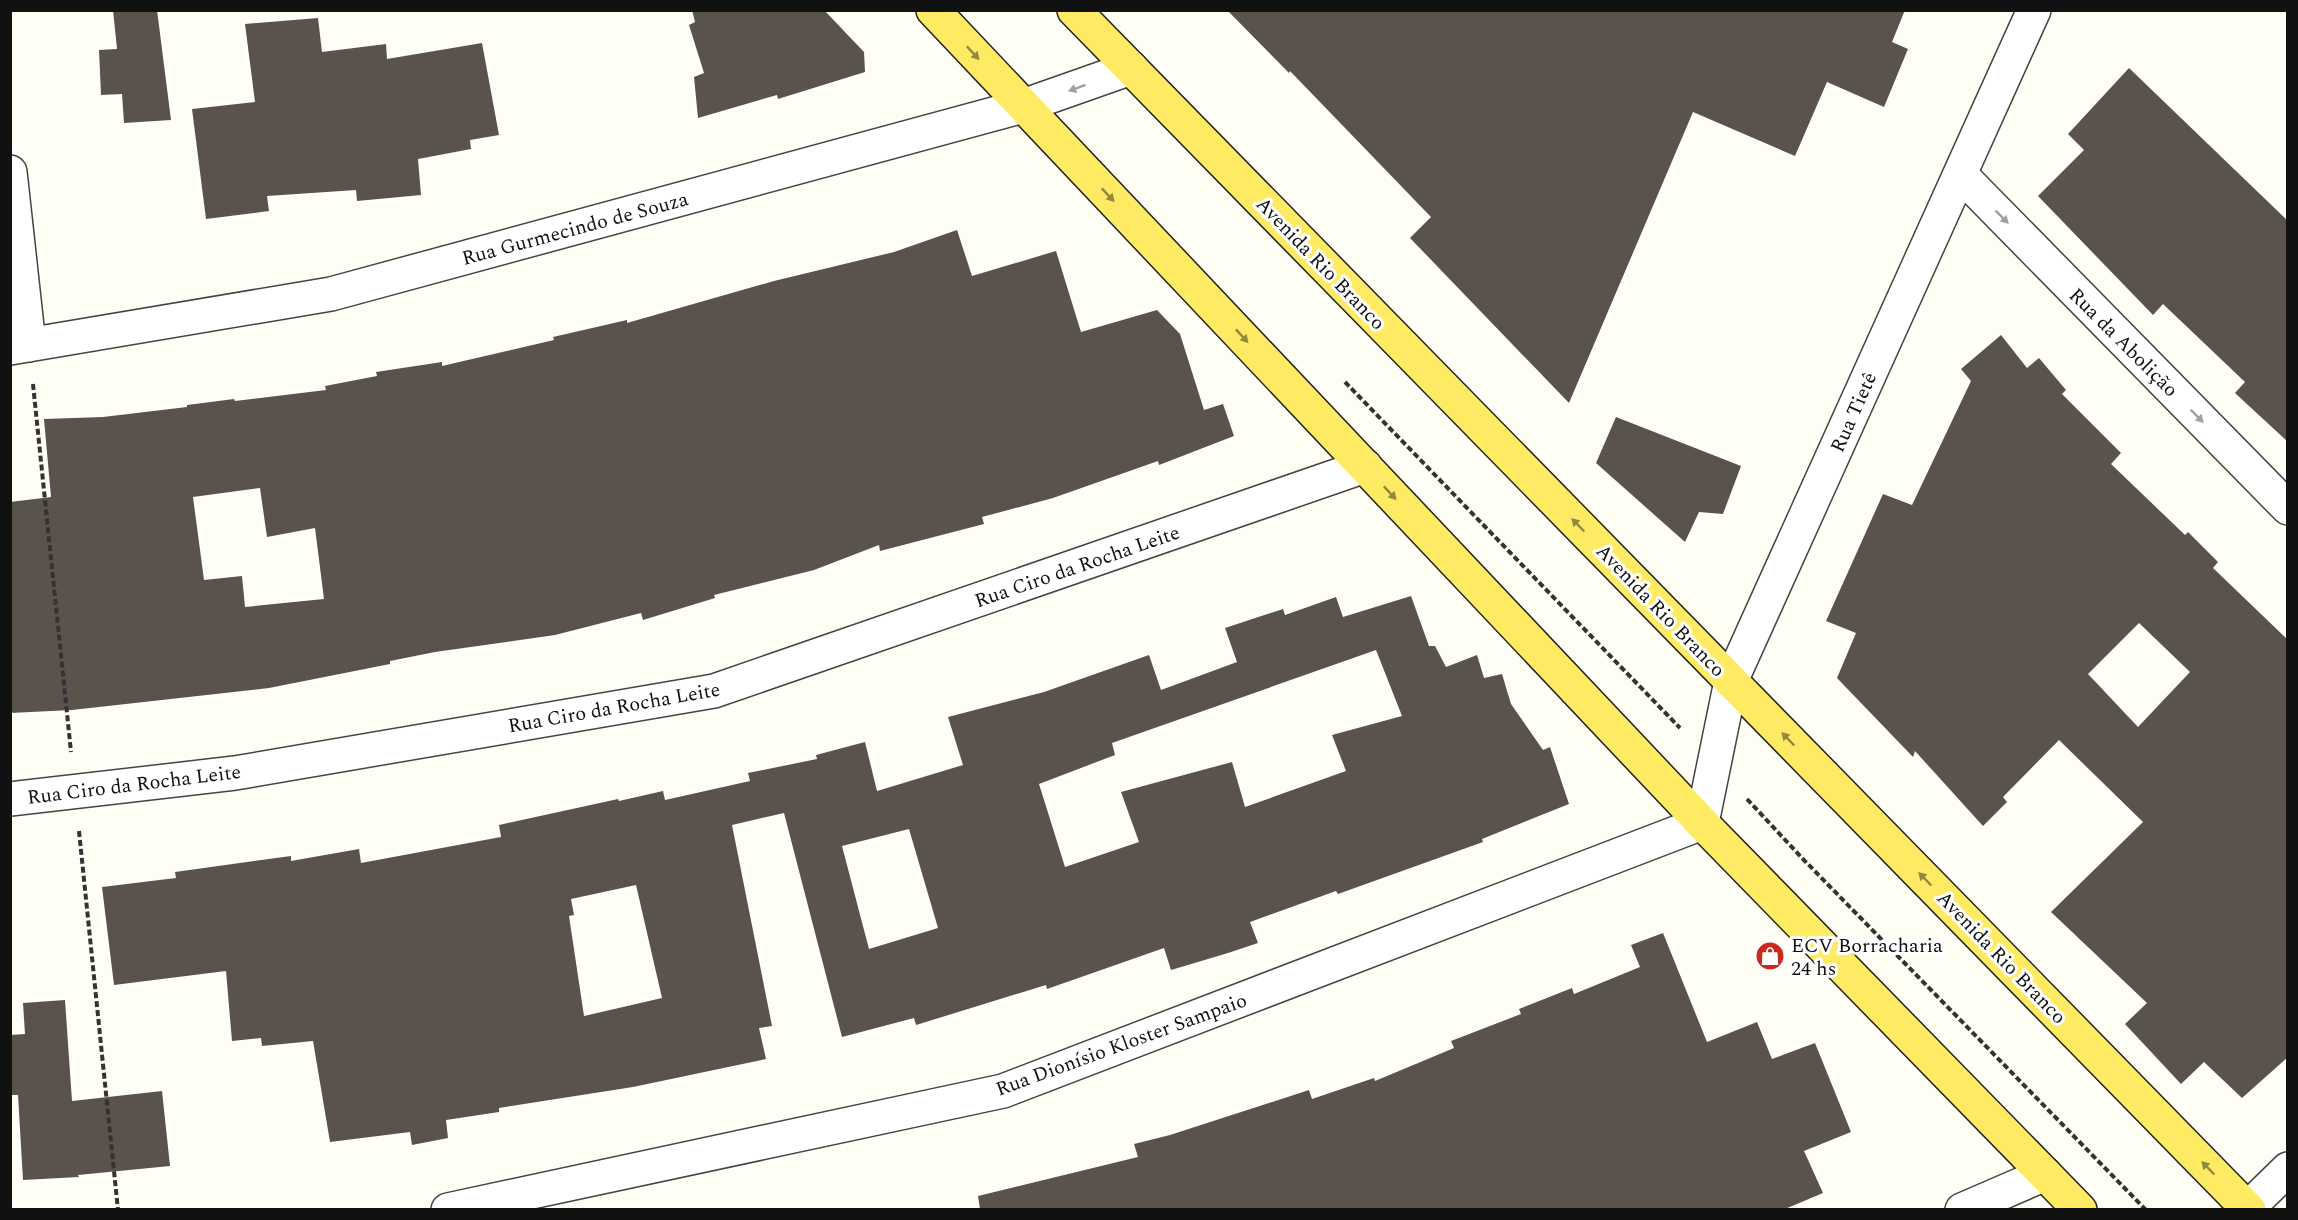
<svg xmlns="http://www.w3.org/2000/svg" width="2298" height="1220" font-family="Spectral,serif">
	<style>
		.building { fill: #5a534c; fill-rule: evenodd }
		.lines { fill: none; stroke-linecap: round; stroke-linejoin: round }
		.minor-casing { stroke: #444; stroke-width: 36 }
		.tertiary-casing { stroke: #444; stroke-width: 36 }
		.primary-casing { stroke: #222; stroke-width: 36 }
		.path { stroke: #333; stroke-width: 4; stroke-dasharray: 6 3; stroke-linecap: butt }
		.minor { stroke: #fff; stroke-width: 33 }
		.tertiary { stroke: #fff; stroke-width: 33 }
		.primary { stroke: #ffea64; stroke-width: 33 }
		.oneway { fill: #94883f }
		.oneway2 { fill: #a0a0a0 }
		.labels { text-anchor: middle; stroke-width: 6; stroke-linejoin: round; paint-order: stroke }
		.street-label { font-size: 20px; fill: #111; stroke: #fff }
		.poi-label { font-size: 20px; fill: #111; stroke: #fff; text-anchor: start }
	</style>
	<rect width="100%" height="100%" fill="#fffef4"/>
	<path class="building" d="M 113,10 L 157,10 L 171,120 L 124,123 L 122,94 L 101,95 L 99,50 L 117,49 Z
		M 692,10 L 824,10 L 864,52 L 865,72 L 778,99 L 777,95 L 698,118 L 694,77 L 704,73 L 689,25 L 695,22 Z
		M 1227,10 L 1905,10 L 1892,42 L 1908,49 L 1884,107 L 1827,82 L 1795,156 L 1693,112 L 1569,403 L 1410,238 L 1431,217 L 1290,71 L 1289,73 Z
		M 318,18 L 322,52 L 386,44 L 387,59 L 482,43 L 499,135 L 470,140 L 471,149 L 418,159 L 421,195 L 357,201 L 356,190 L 267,196 L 269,211 L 206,219 L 192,109 L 255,102 L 245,24 Z
		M 2129,68 L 2288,221 L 2288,442 L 2235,393 L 2245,382 L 2163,304 L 2153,315 L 2038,196 L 2084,150 L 2068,134 Z
		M 957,230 L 972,276 L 1056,251 L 1081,332 L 1157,310 L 1180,334 L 1204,410 L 1223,404 L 1234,436 L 1159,465 L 1158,461 L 1053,498 L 982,517 L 984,524 L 880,551 L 879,545 L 814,570 L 714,595 L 715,598 L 643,620 L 641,613 L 555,635 L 435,652 L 390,661 L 390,664 L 269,688 L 72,710 L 10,713 L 10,502 L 51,497 L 44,419 L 103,417 L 187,407 L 187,405 L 234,399 L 235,401 L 326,390 L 325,386 L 377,376 L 376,372 L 442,362 L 442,366 L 554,340 L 553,337 L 627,320 L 627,323 L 774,281 L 894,252 ZM 260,488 L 267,537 L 315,528 L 324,599 L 245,607 L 242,576 L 204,580 L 193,497 Z
		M 2001,335 L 2027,368 L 2039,358 L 2066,390 L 2062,394 L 2121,453 L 2111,464 L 2185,535 L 2188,532 L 2218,562 L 2213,568 L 2288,640 L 2288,1057 L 2242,1098 L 2204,1062 L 2181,1084 L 2125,1024 L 2147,1003 L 2051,912 L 2143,822 L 2059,740 L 2003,797 L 2007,802 L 1983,826 L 1915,751 L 1913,757 L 1837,678 L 1856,633 L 1826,621 L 1883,494 L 1912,505 L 1971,381 L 1961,369 ZM 2139,623 L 2190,672 L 2138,727 L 2088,674 Z
		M 1616,417 L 1741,466 L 1723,514 L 1699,512 L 1685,542 L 1596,463 Z
		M 1411,596 L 1429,646 L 1435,646 L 1446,667 L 1477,655 L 1484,678 L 1502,674 L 1511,704 L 1543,750 L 1550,747 L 1569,804 L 1482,839 L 1483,842 L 1338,894 L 1336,891 L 1250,922 L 1258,943 L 1228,953 L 1171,970 L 1164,948 L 1047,989 L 1046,985 L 916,1025 L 914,1018 L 842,1037 L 784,813 L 732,825 L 772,1026 L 759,1028 L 766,1059 L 633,1087 L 499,1108 L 499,1112 L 446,1120 L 448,1138 L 412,1145 L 410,1132 L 330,1142 L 313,1041 L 262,1046 L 261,1038 L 232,1041 L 226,971 L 114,985 L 102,887 L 176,878 L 175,872 L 291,856 L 291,861 L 359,849 L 361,863 L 501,837 L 499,825 L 618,799 L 619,801 L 663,791 L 665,800 L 750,781 L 748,773 L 817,759 L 816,755 L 865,742 L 877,791 L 963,765 L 948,717 L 1044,692 L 1149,655 L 1161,690 L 1237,662 L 1225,628 L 1283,609 L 1285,615 L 1336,597 L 1343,617 ZM 1376,650 L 1402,716 L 1332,735 L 1346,771 L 1245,807 L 1232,762 L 1121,792 L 1139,842 L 1065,867 L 1039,784 L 1115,755 L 1112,743 ZM 909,829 L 938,928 L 869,949 L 842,846 ZM 636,885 L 662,998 L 584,1016 L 569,916 L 574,915 L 571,899 Z
		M 1663,933 L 1707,1042 L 1757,1022 L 1772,1059 L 1815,1043 L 1851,1132 L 1804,1151 L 1823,1193 L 1785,1209 L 980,1209 L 978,1196 L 1138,1157 L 1134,1144 L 1170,1135 L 1309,1090 L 1312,1099 L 1374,1078 L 1375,1081 L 1454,1048 L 1451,1041 L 1521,1014 L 1519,1009 L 1572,988 L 1574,994 L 1640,967 L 1631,945 Z
		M 65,1000 L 72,1101 L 162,1091 L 170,1166 L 78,1175 L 79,1177 L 23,1180 L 18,1095 L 10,1095 L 10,1035 L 25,1034 L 23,1003 Z"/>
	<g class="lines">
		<g class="minor-casing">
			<path id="minor" d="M 10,172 L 29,345
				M 1961,175 L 2288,508
				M 10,348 L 331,294 L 1023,106 L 1131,68
				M 10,799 L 235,773 L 714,691 L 1365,466
				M 2248,1208 L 2288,1169
				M 448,1210 L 1003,1091 L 1702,823
				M 1962,1210 L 2045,1174"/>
		</g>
		<g class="tertiary-casing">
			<path id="tertiary" d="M 1702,823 L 1731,681 L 2034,10"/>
		</g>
		<g class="primary-casing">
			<path id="primary" d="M 933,10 L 1702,823 L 2080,1210
				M 1074,10 L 2249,1210"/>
		</g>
		<path class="path" d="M 1345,382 L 1680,728
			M 33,384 L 71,752
			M 1747,799 L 1802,858 L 2146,1210
			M 79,831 L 118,1210"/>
		<use href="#minor" class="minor"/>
		<use href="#tertiary" class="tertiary"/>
		<use href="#primary" class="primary"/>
	</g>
	<defs><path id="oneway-solid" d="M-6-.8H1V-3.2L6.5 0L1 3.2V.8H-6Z" transform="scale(1.5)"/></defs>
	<g class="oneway">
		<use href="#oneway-solid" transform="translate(973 53) rotate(47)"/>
		<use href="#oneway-solid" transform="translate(1108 195) rotate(47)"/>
		<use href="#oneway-solid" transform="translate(1242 336) rotate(47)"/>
		<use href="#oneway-solid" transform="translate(1390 493) rotate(47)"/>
		<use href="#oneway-solid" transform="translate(1578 525) rotate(-134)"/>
		<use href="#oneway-solid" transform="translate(1788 739) rotate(-134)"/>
		<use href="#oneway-solid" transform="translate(1925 879) rotate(-134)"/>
		<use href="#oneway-solid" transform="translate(2208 1168) rotate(-134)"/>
	</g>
	<g class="oneway2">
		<use href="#oneway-solid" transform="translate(1077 88) rotate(160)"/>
		<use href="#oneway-solid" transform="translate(2002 217) rotate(45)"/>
		<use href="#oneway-solid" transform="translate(2197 416) rotate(45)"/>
	</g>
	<defs>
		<g id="shop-disc" transform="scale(1.5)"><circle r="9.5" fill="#cc281d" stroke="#fff"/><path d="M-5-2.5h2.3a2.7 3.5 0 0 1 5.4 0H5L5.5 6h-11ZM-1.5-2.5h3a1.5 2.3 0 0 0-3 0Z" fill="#fff"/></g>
	</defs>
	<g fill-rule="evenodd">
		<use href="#shop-disc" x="1770" y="956"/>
	</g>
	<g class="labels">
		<g class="street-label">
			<text transform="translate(575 228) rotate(-15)" y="7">Rua Gurmecindo de Souza</text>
			<text transform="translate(1321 263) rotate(46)" y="7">Avenida Rio Branco</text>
			<text transform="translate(2124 342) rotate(45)" y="7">Rua da Abolição</text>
			<text transform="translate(1853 412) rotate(-66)" y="7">Rua Tietê</text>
			<text transform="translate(1077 566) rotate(-19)" y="7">Rua Ciro da Rocha Leite</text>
			<text transform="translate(1661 610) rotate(46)" y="7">Avenida Rio Branco</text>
			<text transform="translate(614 707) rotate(-10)" y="7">Rua Ciro da Rocha Leite</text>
			<text transform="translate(134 784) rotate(-7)" y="7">Rua Ciro da Rocha Leite</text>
			<text transform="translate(2002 957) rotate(46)" y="7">Avenida Rio Branco</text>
			<text transform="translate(1121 1044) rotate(-20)" y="7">Rua Dionísio Kloster Sampaio</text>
		</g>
		<g class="poi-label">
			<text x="1791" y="952">ECV Borracharia<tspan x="1791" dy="23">24 hs</tspan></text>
		</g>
	</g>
	<rect width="2298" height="1220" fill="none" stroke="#111111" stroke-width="24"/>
</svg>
